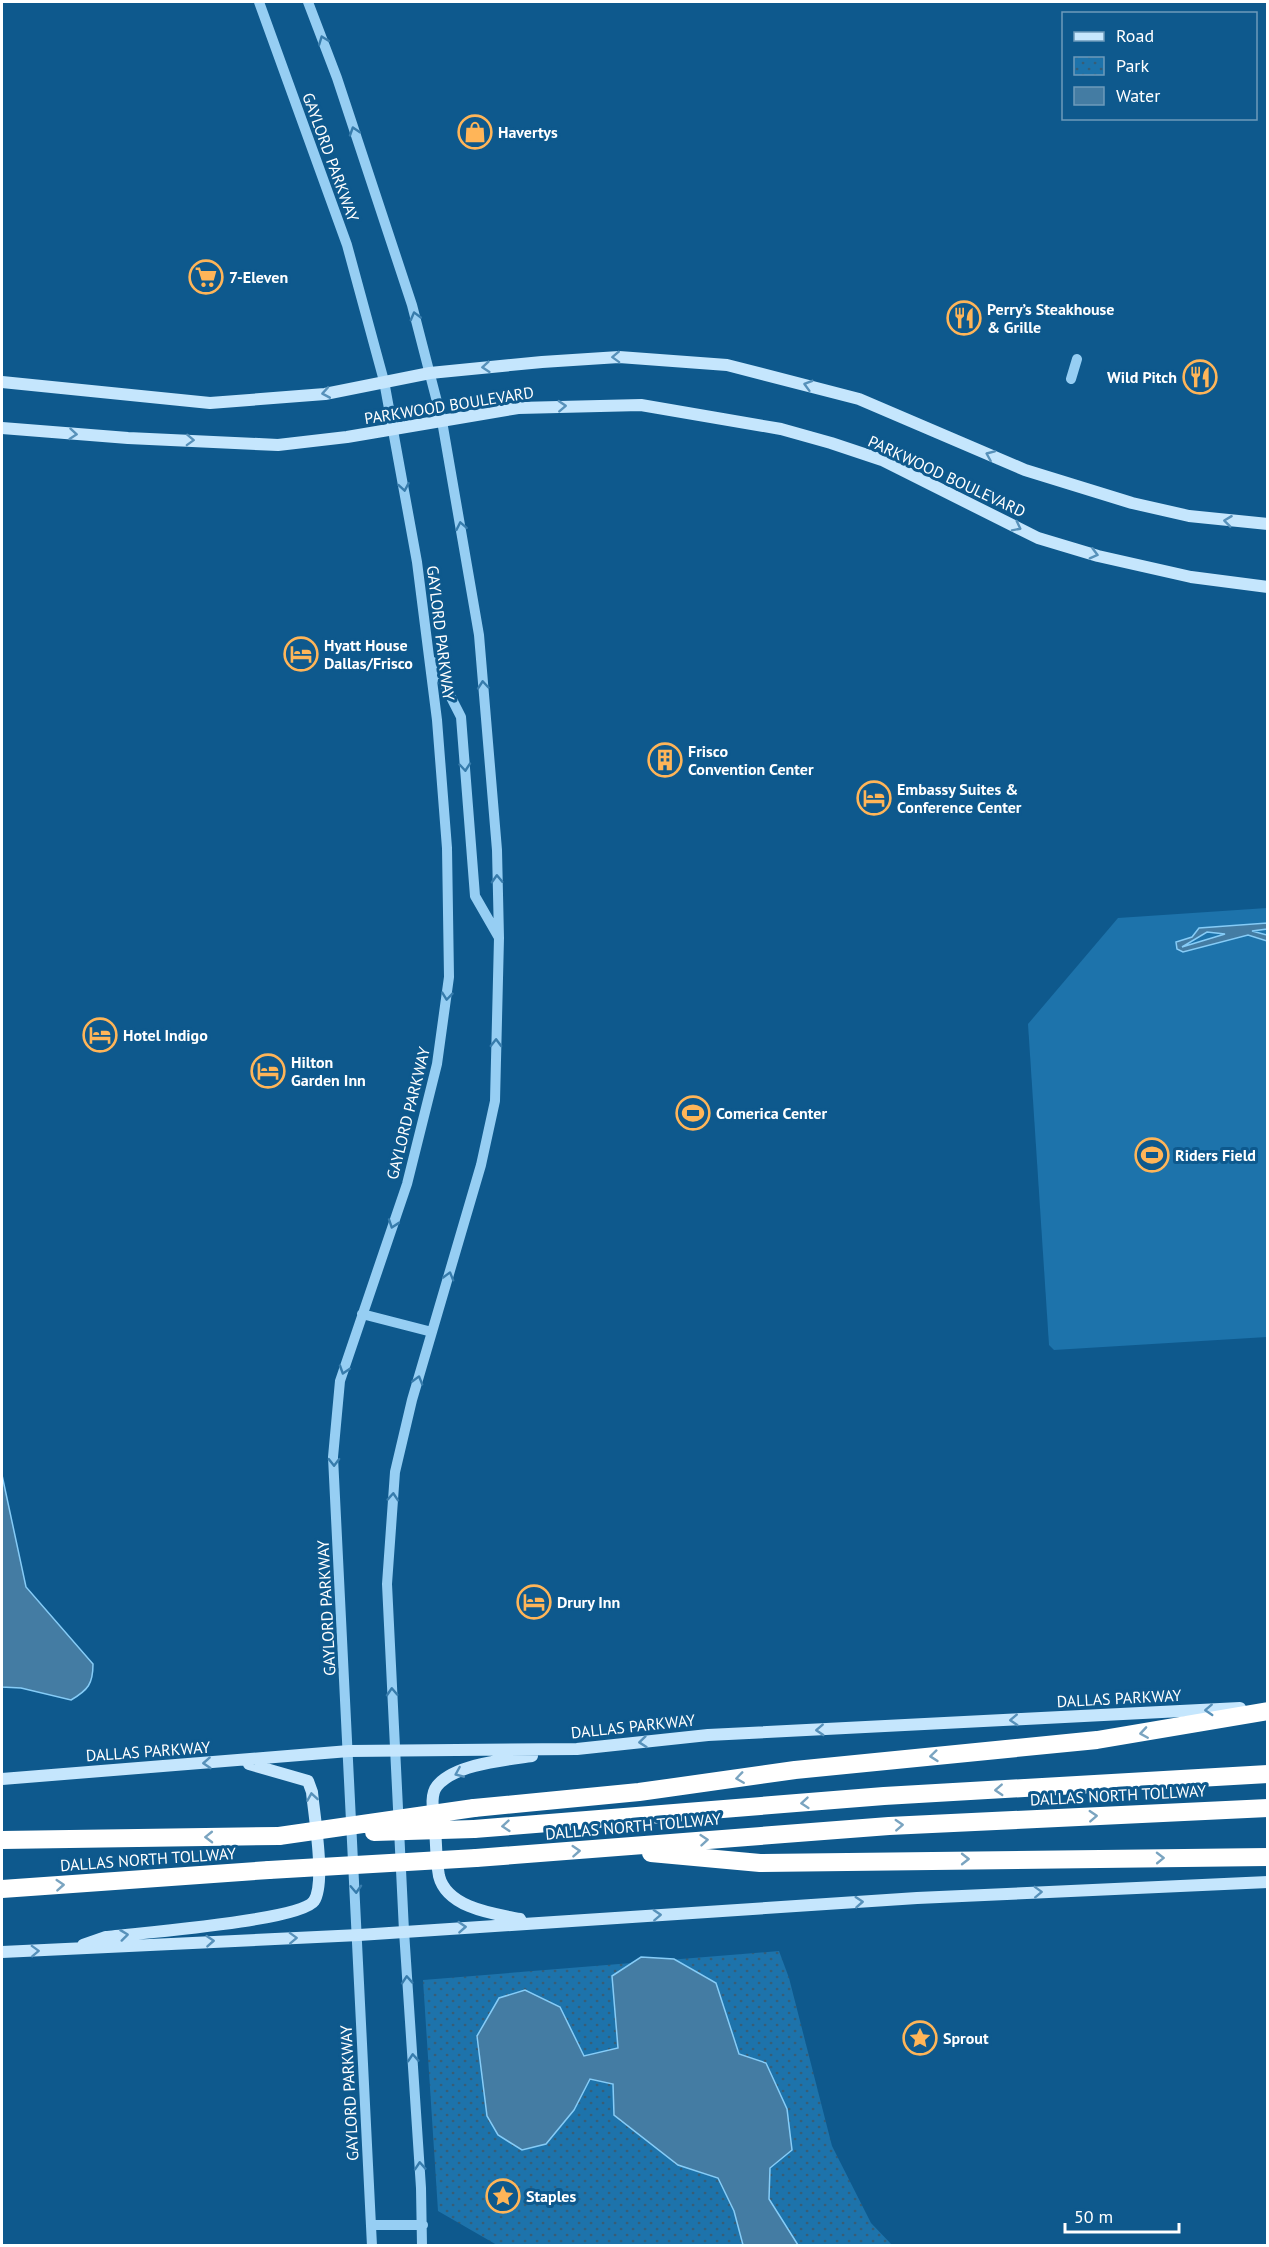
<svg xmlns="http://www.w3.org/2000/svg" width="1269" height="2247" font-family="'PT Sans',sans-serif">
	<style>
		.green { fill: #1d73ab }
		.park { fill: url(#park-dots) }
		.water { fill: #447ca3; stroke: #86ccf7; stroke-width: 1.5; fill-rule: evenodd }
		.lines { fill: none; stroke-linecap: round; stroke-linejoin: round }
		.tertiary { stroke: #96cef3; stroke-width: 10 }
		.secondary { stroke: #c5e6fd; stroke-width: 12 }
		.motorway { stroke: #fff; stroke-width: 18 }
		.motorway-bridge { stroke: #fff; stroke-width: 18 }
		.oneway { stroke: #377cac }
		.oneway2 { stroke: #5791ba }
		.oneway3 { stroke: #7aa4c0 }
		.labels { text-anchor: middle; stroke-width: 6; stroke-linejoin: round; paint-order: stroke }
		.poi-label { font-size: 16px; font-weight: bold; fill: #fff; stroke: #0e598d; text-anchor: start }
		.street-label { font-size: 16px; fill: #fff; stroke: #0e598d }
	</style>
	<defs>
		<pattern id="park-dots" width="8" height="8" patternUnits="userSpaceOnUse" patternTransform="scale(1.5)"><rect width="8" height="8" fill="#1d73ab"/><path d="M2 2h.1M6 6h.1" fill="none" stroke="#375e77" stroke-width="1.8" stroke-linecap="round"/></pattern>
	</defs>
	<rect width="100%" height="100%" fill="#0e598d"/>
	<path class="green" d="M 1267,908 L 1267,1337 L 1054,1350 L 1049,1345 L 1028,1024 L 1118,918 Z"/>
	<path class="park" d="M 779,1951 L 789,1978 L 832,2146 L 871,2223 L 892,2245 L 497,2245 L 438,2211 L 423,1980 Z"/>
	<path class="water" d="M 1267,923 L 1267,929 L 1252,931 L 1267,935 L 1267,941 L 1248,935 L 1183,952 L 1177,949 L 1176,942 L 1192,937 L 1199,928 ZM 1207,932 L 1225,934 L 1182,947 Z
		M 2,1475 L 26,1587 L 93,1664 C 93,1684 88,1690 71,1700 L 21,1688 L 2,1687 Z
		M 641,1957 L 674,1959 L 716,1983 L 739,2054 L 766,2063 L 787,2109 L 792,2150 L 770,2168 L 769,2199 L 798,2245 L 743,2245 L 734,2211 L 718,2178 L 678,2165 L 614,2115 L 613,2084 L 590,2079 L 574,2110 L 546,2144 L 522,2150 L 498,2135 L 487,2116 L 477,2036 L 499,1998 L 525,1990 L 560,2007 L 584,2056 L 618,2048 L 612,1976 Z"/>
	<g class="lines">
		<path class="tertiary" d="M 259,2 L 347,245 L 384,381 L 417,562 L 437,720 L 447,848 L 449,977 L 437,1064 L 407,1184 L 340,1381 L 333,1457 L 372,2246
			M 308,2 L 337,78 L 412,305 L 442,421 L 479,635 L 497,850 L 499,938 L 495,1101 L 481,1165 L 412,1400 L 395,1472 L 387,1584 L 404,1931 L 421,2188 L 422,2246
			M 1071,379 L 1077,359
			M 433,662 L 461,717 L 475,896 L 498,936
			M 362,1314 L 432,1332
			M 372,2225 L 423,2225"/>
		<path class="secondary" d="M 2,382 L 210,403 L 325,394 L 430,373 L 542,362 L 619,357 L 727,365 L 859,399 L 1025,470 L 1132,503 L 1189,516 L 1268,524
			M 2,428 L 128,438 L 278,445 L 347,437 L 518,408 L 641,405 L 781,429 L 831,443 L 882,460 L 1038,538 L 1098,556 L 1191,577 L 1268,587
			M 2,1779 L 349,1751 L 577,1749 L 708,1735 L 1240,1708
			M 520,1919 C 494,1914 447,1908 439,1876 C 436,1860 436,1842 435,1826 C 434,1814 429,1796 437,1786 C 455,1764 505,1760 532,1756
			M 83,1945 L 106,1937 C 138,1933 300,1921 314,1901 C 326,1883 314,1815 312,1792 L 308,1781 L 249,1764
			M 2,1952 L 359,1935 L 917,1898 L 1268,1882"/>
		<path class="motorway" d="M 474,1808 L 639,1792 L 795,1770 L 1097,1740 L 1268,1711
			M 474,1829 L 884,1796 L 1268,1774
			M 2,1840 L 279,1836
			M 651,1853 L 760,1863 L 1268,1857
			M 476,1858 L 889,1826 L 1268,1808
			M 2,1889 L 269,1870"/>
		<path class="motorway-bridge" d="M 374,1832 L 474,1829
			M 279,1836 L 474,1808
			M 269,1870 L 476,1858"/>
	</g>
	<defs><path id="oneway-chevron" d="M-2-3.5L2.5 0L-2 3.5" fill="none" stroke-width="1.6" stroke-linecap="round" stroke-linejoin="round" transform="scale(1.5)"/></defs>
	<g class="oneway">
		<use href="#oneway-chevron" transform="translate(323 40) rotate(-111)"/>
		<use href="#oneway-chevron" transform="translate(354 131) rotate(-108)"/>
		<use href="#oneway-chevron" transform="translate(415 316) rotate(-105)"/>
		<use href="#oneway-chevron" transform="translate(404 487) rotate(80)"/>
		<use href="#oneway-chevron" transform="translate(461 526) rotate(-101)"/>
		<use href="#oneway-chevron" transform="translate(483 685) rotate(-95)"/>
		<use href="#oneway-chevron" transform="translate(465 767) rotate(85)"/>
		<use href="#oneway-chevron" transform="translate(497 879) rotate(-92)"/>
		<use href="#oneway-chevron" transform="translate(447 996) rotate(96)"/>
		<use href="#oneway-chevron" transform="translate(496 1043) rotate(-89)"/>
		<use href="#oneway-chevron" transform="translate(393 1224) rotate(109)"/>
		<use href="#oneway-chevron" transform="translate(449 1276) rotate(-74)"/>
		<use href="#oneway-chevron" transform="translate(344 1370) rotate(108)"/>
		<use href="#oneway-chevron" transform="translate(418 1380) rotate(-74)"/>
		<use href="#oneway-chevron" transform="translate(334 1462) rotate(89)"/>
		<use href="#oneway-chevron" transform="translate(393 1497) rotate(-86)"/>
		<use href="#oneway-chevron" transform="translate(392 1692) rotate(-93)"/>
		<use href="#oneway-chevron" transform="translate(356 1889) rotate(87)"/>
		<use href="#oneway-chevron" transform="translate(407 1980) rotate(-94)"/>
		<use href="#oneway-chevron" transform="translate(413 2058) rotate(-94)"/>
		<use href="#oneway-chevron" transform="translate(420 2166) rotate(-94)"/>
	</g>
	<g class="oneway2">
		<use href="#oneway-chevron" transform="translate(616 357) rotate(178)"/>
		<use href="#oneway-chevron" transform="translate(486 367) rotate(175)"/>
		<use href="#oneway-chevron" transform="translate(808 385) rotate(-164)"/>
		<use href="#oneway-chevron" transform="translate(326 393) rotate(170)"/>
		<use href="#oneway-chevron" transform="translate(562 406) rotate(-3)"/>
		<use href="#oneway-chevron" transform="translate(73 434) rotate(5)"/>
		<use href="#oneway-chevron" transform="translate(190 440) rotate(2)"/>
		<use href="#oneway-chevron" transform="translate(990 455) rotate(-157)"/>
		<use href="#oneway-chevron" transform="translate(1228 521) rotate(-173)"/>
		<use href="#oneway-chevron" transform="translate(1017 527) rotate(27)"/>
		<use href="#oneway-chevron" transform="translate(1094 554) rotate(15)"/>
		<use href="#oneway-chevron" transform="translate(1209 1710) rotate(177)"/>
		<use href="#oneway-chevron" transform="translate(1014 1720) rotate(177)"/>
		<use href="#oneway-chevron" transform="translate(820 1730) rotate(177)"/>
		<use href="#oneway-chevron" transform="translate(643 1742) rotate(174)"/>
		<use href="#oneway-chevron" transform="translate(207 1763) rotate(176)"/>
		<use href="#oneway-chevron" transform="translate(459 1773) rotate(157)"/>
		<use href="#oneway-chevron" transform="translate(312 1797) rotate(-99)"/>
		<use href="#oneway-chevron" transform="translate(1038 1892) rotate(-2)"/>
		<use href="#oneway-chevron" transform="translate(859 1902) rotate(-4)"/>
		<use href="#oneway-chevron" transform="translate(657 1915) rotate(-3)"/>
		<use href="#oneway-chevron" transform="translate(462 1927) rotate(-4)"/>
		<use href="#oneway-chevron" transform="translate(124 1935) rotate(-7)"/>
		<use href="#oneway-chevron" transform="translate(293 1938) rotate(-2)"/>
		<use href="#oneway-chevron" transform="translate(210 1941) rotate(-4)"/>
		<use href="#oneway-chevron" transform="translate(35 1951) rotate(-2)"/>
	</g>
	<g class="oneway3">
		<use href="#oneway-chevron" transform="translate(1144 1733) rotate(171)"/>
		<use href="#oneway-chevron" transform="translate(934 1756) rotate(174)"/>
		<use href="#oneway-chevron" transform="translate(740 1778) rotate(172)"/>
		<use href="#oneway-chevron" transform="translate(999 1790) rotate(177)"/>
		<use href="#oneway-chevron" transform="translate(805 1803) rotate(175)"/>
		<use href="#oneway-chevron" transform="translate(1093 1816) rotate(-3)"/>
		<use href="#oneway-chevron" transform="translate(899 1825) rotate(-3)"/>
		<use href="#oneway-chevron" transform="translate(506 1826) rotate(175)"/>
		<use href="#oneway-chevron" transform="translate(209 1837) rotate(179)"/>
		<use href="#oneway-chevron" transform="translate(704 1840) rotate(-5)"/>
		<use href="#oneway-chevron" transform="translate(576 1851) rotate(-4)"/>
		<use href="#oneway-chevron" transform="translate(1160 1858) rotate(-1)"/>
		<use href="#oneway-chevron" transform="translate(965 1859)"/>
		<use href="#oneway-chevron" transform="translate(60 1885) rotate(-4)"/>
	</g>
	<defs>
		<g id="shop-ring" transform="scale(1.725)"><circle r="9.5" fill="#0e598d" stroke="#ffb558" stroke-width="1.5"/><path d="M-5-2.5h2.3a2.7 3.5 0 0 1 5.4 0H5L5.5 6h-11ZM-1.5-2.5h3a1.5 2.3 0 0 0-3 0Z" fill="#ffb558"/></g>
		<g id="supermarket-ring" transform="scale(1.725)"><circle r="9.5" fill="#0e598d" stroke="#ffb558" stroke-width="1.5"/><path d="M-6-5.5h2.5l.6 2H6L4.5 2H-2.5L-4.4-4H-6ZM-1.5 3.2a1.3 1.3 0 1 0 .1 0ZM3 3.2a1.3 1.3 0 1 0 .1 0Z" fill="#ffb558"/></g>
		<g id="restaurant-ring" transform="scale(1.725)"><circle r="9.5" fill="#0e598d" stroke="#ffb558" stroke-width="1.5"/><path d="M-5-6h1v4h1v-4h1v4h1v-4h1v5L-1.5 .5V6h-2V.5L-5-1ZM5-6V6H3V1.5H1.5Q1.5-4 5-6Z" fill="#ffb558"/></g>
		<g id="hotel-ring" transform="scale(1.725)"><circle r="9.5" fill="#0e598d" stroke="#ffb558" stroke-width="1.5"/><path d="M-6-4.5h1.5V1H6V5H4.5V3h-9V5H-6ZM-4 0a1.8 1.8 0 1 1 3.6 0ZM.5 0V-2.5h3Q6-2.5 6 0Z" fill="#ffb558"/></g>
		<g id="building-ring" transform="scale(1.725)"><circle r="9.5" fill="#0e598d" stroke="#ffb558" stroke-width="1.5"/><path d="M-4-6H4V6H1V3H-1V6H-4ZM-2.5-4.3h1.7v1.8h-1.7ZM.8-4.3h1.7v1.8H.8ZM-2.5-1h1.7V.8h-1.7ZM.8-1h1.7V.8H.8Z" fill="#ffb558"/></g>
		<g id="stadium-ring" transform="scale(1.725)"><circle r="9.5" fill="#0e598d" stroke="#ffb558" stroke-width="1.5"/><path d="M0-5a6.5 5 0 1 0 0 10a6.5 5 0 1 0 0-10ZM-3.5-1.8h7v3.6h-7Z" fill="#ffb558"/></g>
		<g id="sight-ring" transform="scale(1.725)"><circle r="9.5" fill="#0e598d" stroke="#ffb558" stroke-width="1.5"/><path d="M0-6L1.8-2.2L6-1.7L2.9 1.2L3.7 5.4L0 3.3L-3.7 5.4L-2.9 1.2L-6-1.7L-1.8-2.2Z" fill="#ffb558"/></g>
	</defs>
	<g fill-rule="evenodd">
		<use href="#shop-ring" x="475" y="132"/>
		<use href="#supermarket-ring" x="206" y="277"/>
		<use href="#restaurant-ring" x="964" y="318"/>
		<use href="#restaurant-ring" x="1200" y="377"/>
		<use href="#hotel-ring" x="301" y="654"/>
		<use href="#building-ring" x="665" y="760"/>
		<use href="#hotel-ring" x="874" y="798"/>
		<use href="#hotel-ring" x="100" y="1035"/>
		<use href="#hotel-ring" x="268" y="1071"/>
		<use href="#stadium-ring" x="693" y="1113"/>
		<use href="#stadium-ring" x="1152" y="1155"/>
		<use href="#hotel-ring" x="534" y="1602"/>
		<use href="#sight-ring" x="920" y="2038"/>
		<use href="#sight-ring" x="503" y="2196"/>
	</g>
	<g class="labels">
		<g class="poi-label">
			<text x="498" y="138">Havertys</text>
			<text x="229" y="283">7-Eleven</text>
			<text x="987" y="315">Perry’s Steakhouse<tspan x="987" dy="18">&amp; Grille</tspan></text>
			<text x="1177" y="383" text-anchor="end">Wild Pitch</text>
			<text x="324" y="651">Hyatt House<tspan x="324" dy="18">Dallas/Frisco</tspan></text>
			<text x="688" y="757">Frisco<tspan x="688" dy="18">Convention Center</tspan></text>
			<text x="897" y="795">Embassy Suites &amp;<tspan x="897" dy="18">Conference Center</tspan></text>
			<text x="123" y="1041">Hotel Indigo</text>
			<text x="291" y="1068">Hilton<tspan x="291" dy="18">Garden Inn</tspan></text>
			<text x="716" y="1119">Comerica Center</text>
			<text x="1175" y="1161">Riders Field</text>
			<text x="557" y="1608">Drury Inn</text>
			<text x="943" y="2044">Sprout</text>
			<text x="526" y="2202">Staples</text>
		</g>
		<g class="street-label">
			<text transform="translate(331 157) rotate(70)" y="6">GAYLORD PARKWAY</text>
			<text transform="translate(449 405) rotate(-9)" y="6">PARKWOOD BOULEVARD</text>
			<text transform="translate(947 476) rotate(25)" y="6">PARKWOOD BOULEVARD</text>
			<text transform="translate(441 633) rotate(83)" y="6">GAYLORD PARKWAY</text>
			<text transform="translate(408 1113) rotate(-76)" y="6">GAYLORD PARKWAY</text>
			<text transform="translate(326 1608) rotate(-93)" y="6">GAYLORD PARKWAY</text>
			<text transform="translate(1119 1698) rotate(-3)" y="6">DALLAS PARKWAY</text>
			<text transform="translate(633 1726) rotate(-6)" y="6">DALLAS PARKWAY</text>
			<text transform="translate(148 1751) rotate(-4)" y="6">DALLAS PARKWAY</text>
			<text transform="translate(1118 1795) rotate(-3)" y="6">DALLAS NORTH TOLLWAY</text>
			<text transform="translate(633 1826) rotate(-5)" y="6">DALLAS NORTH TOLLWAY</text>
			<text transform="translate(148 1859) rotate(-4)" y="6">DALLAS NORTH TOLLWAY</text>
			<text transform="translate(349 2093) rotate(-93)" y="6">GAYLORD PARKWAY</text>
		</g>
	</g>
	<rect width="1269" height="2247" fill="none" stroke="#ffffff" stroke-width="6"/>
	<rect x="1062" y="12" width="195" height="108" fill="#0e598d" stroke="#6e9bbb" stroke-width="1.5"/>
	<rect x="1074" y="32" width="30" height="9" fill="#c5e6fd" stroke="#6e9bbb" stroke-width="1.5"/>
	<text x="1116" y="42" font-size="18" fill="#ffffff">Road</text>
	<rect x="1074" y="57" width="30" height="18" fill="url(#park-dots)" stroke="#6e9bbb" stroke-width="1.5"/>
	<text x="1116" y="72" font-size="18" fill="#ffffff">Park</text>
	<rect x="1074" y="87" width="30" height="18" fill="#447ca3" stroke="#6e9bbb" stroke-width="1.5"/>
	<text x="1116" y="102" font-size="18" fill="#ffffff">Water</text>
	<path d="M1065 2223v9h114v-9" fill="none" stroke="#ffffff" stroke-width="3"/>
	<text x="1074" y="2223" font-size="18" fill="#ffffff" stroke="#0e598d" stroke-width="4.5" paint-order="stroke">50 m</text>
</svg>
